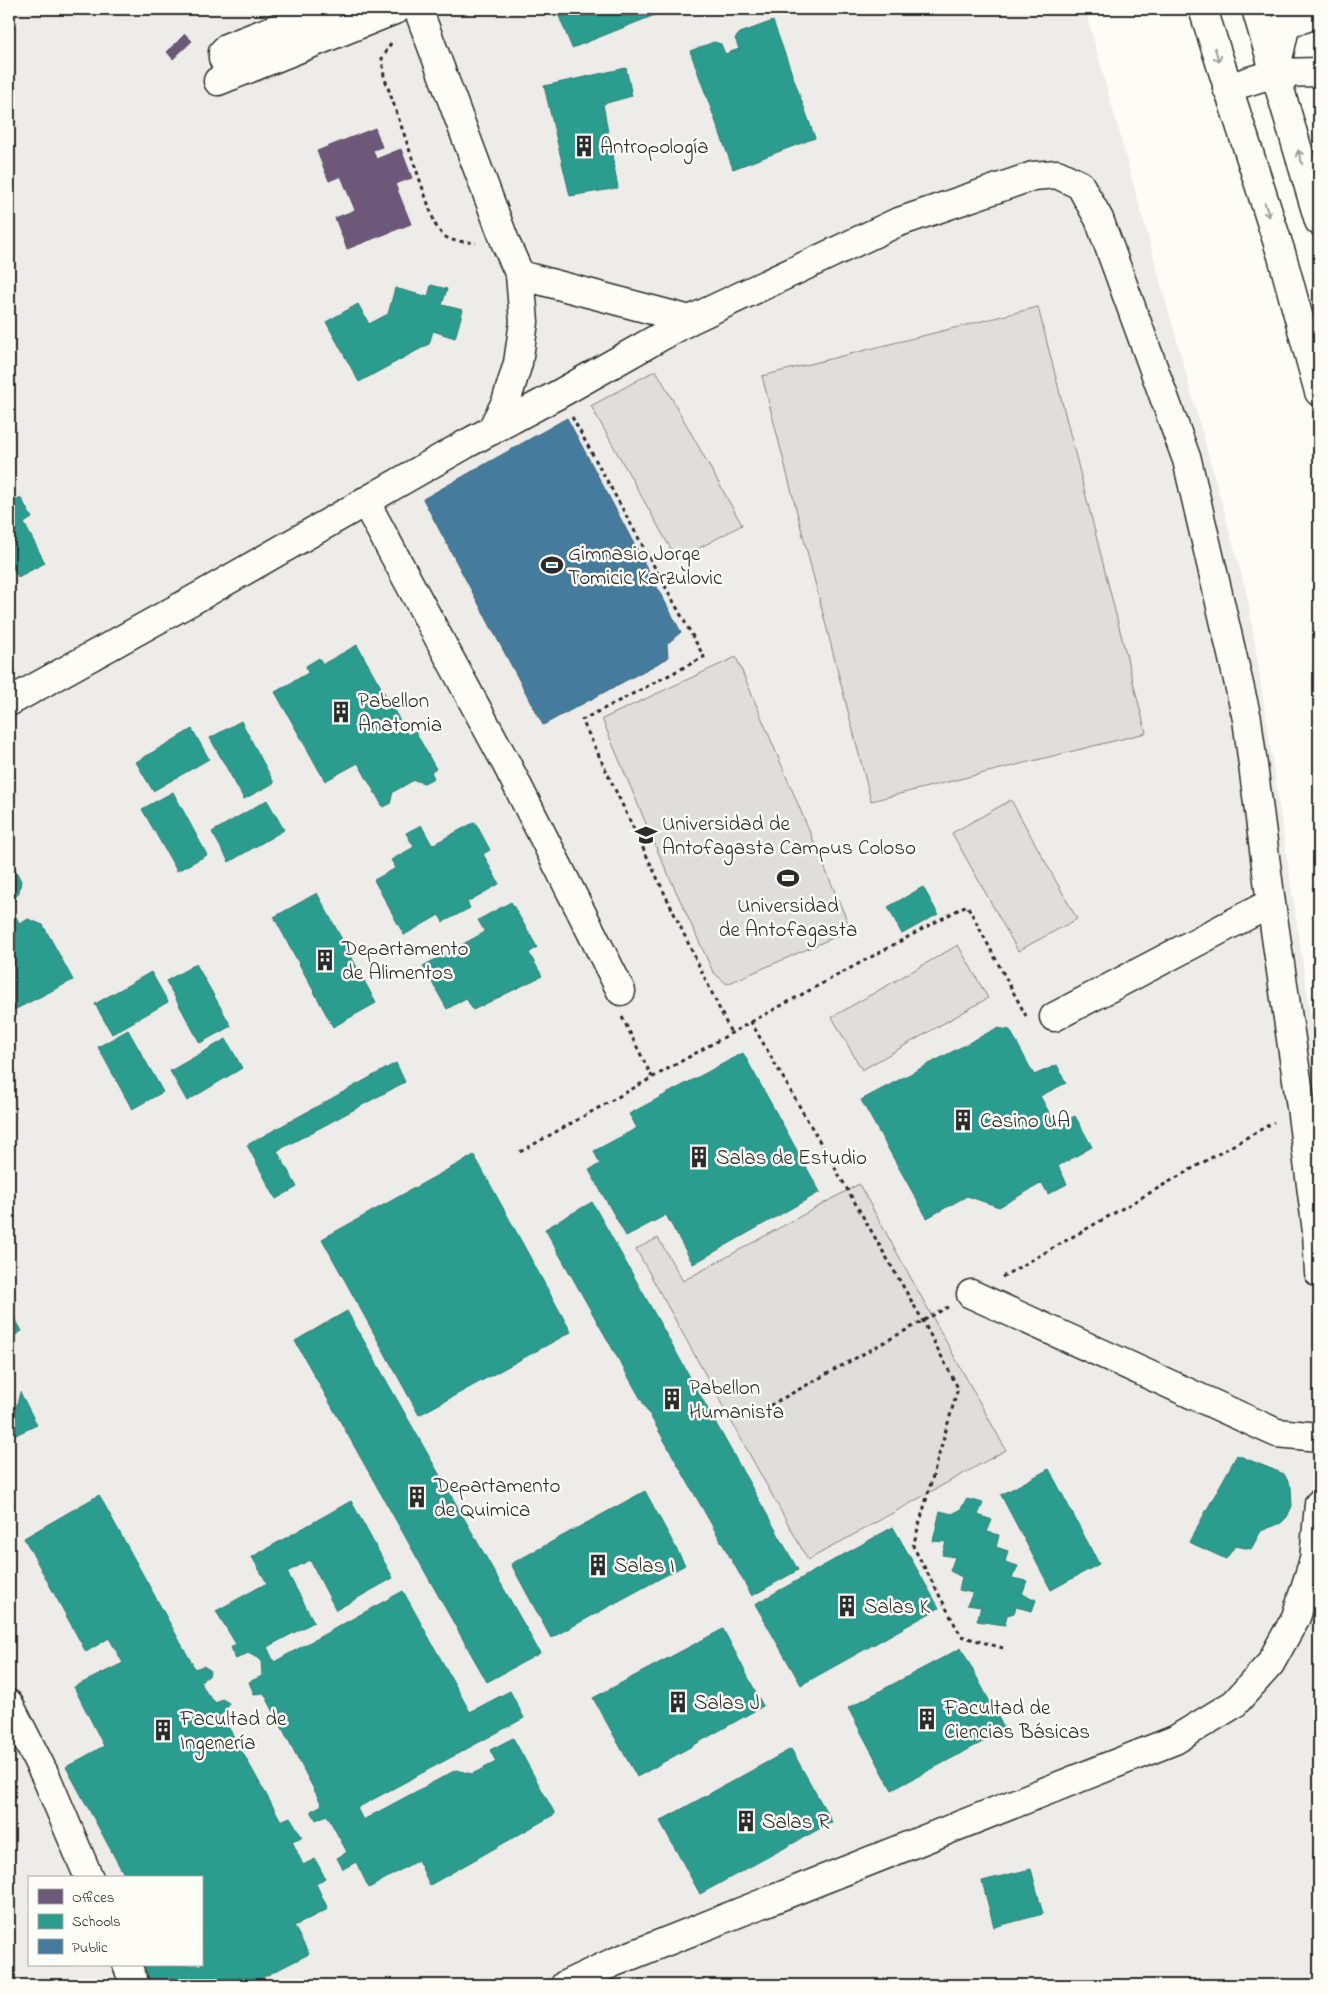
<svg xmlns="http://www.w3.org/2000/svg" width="1328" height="1994" font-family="'Indie Flower',sans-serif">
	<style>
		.built { fill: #edece8; fill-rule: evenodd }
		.green { fill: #dfdeda; stroke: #858482 }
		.offices { fill: #6d597a; stroke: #594b62 }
		.schools { fill: #2a9d8f; stroke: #2a7b71 }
		.public { fill: #457b9d; stroke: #3d637b }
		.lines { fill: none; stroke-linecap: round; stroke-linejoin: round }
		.minor-casing { stroke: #2b2b2b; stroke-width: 31 }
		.major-casing { stroke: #2b2b2b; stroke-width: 31 }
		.path { stroke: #2b2b2b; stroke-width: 3; stroke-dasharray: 4 4; stroke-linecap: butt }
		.minor { stroke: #fdfcf7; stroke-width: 28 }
		.major { stroke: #fdfcf7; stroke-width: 28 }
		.oneway { stroke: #9e9e9b }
		.labels { text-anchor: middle; stroke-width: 5; stroke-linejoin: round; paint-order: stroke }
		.poi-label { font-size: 21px; fill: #2b2b2b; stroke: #fdfcf7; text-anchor: start }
	</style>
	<rect width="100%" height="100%" fill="#fdfcf7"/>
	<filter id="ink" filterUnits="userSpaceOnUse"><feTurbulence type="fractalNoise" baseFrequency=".02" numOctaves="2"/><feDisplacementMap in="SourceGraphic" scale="10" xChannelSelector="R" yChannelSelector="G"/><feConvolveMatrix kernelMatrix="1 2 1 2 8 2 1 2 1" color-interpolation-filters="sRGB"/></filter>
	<g filter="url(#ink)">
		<path class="built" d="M 9,9 L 1085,9 L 1248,598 L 1319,1071 L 1319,1985 L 9,1985 ZM 29,1878 L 201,1878 L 201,1965 L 29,1965 Z"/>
		<path class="green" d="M 1038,307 L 1146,733 L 871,801 L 762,376 Z
			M 656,370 L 742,525 L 677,560 L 591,406 Z
			M 736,657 L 851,930 L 727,984 L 713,972 L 658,852 L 602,719 Z
			M 1011,800 L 1077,919 L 1018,951 L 952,833 Z
			M 958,945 L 988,998 L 862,1070 L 832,1017 Z
			M 859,1184 L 1006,1450 L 808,1560 L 636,1249 L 658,1238 L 683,1281 Z"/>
		<path class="offices" d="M 185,34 L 192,41 L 173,59 L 167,52 Z
			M 375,128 L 382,147 L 373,150 L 376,159 L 401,149 L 412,178 L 395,184 L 411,224 L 347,249 L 335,218 L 355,210 L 341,176 L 329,181 L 317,151 Z"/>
		<path class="schools" d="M 562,9 L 659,9 L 660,13 L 572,48 L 557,11 Z
			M 773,21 L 815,138 L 733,169 L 690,51 L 714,42 L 721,44 L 725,54 L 739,49 L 735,38 L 740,33 Z
			M 626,68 L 632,96 L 603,104 L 618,188 L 570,196 L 544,86 Z
			M 431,285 L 447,289 L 442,305 L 463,310 L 455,338 L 433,331 L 429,344 L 359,382 L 326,322 L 358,304 L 369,324 L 388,314 L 395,288 L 428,297 Z
			M 21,498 L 32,518 L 24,523 L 45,563 L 18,577 L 9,560 L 9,499 L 11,503 Z
			M 357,645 L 408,735 L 415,731 L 436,769 L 431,772 L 434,778 L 424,783 L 414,780 L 393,792 L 390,804 L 383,807 L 358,763 L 325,781 L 275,692 L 308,673 L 306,666 L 319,658 L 323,664 Z
			M 241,721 L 274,783 L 244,799 L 210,738 Z
			M 192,729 L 209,759 L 153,791 L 136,762 Z
			M 173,792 L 207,855 L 177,871 L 142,809 Z
			M 267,800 L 284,830 L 229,862 L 212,832 Z
			M 475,822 L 490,850 L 483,854 L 499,884 L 467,902 L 470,908 L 443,922 L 439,915 L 404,935 L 374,880 L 396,868 L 391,860 L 414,847 L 406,833 L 421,825 L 432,845 Z
			M 9,862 L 13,865 L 21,881 L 19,892 L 10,906 L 20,924 L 28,919 L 43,925 L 73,980 L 12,1011 L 9,1004 Z
			M 923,887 L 938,914 L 902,934 L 888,907 Z
			M 317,893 L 376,1003 L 333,1027 L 274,917 Z
			M 511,902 L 537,947 L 529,953 L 542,976 L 473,1010 L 466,998 L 447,1009 L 423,966 L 485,932 L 478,920 Z
			M 196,964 L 231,1026 L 200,1043 L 166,981 Z
			M 151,972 L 168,1002 L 112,1034 L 95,1004 Z
			M 997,1028 L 1010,1030 L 1034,1075 L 1057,1065 L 1066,1083 L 1040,1096 L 1056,1125 L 1075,1116 L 1092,1147 L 1058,1166 L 1067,1184 L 1048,1194 L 1042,1183 L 999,1207 L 967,1196 L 927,1218 L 861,1100 Z
			M 128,1030 L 163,1092 L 132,1109 L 98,1047 Z
			M 226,1039 L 242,1068 L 187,1101 L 170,1071 Z
			M 743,1053 L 820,1192 L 693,1264 L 666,1215 L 626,1236 L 589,1170 L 600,1164 L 594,1151 L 637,1128 L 629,1114 Z
			M 396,1063 L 405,1082 L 277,1151 L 297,1187 L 276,1199 L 247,1145 Z
			M 474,1155 L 571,1332 L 419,1415 L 322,1239 Z
			M 592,1202 L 798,1570 L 752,1596 L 545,1229 Z
			M 9,1308 L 22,1331 L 9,1339 Z
			M 347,1311 L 540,1653 L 487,1682 L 295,1341 Z
			M 20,1392 L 37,1425 L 9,1438 Z
			M 1237,1455 L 1284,1474 L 1291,1487 L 1292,1506 L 1287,1517 L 1281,1523 L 1261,1531 L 1251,1549 L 1235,1546 L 1226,1559 L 1189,1542 Z
			M 1049,1469 L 1099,1564 L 1051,1590 L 1001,1495 Z
			M 645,1491 L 685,1565 L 551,1638 L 511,1564 Z
			M 99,1495 L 195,1669 L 203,1666 L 210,1670 L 209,1676 L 200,1681 L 207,1694 L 216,1703 L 222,1699 L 229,1703 L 226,1711 L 221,1714 L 281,1821 L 290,1817 L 302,1837 L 292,1841 L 303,1865 L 315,1859 L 325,1878 L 316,1884 L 328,1909 L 294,1926 L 309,1954 L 248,1985 L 152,1985 L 141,1965 L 201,1965 L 201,1878 L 126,1878 L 66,1767 L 104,1746 L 74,1687 L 123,1663 L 109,1638 L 86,1652 L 24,1538 Z
			M 967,1499 L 983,1503 L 978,1515 L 992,1520 L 987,1532 L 999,1535 L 996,1547 L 1008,1551 L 1005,1562 L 1018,1566 L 1012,1578 L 1027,1581 L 1022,1594 L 1036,1600 L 1032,1611 L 1016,1607 L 1014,1613 L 1007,1615 L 1005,1625 L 977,1621 L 981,1607 L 967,1605 L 973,1593 L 959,1590 L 962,1577 L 950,1571 L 955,1557 L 942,1555 L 946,1542 L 933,1541 L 940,1511 L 952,1514 L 960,1510 Z
			M 351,1501 L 393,1578 L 336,1610 L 310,1560 L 287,1572 L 314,1622 L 267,1647 L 274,1662 L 403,1591 L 470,1712 L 510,1691 L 524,1718 L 357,1808 L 363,1820 L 456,1770 L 472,1774 L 496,1762 L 490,1750 L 513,1738 L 555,1814 L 430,1885 L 418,1860 L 369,1888 L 356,1862 L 343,1869 L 337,1858 L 347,1852 L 327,1815 L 316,1820 L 311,1811 L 322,1805 L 264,1693 L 254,1694 L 249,1682 L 262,1676 L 261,1660 L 248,1653 L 236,1659 L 230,1648 L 236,1644 L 216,1611 L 267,1583 L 252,1557 Z
			M 893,1527 L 939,1608 L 801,1685 L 755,1604 Z
			M 723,1629 L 763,1706 L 637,1777 L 593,1698 Z
			M 961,1648 L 1005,1730 L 892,1790 L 848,1708 Z
			M 791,1749 L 832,1822 L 700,1894 L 660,1821 Z
			M 1031,1869 L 1043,1914 L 994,1927 L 982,1881 Z"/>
		<path class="public" d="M 567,418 L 681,632 L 667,644 L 668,658 L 543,725 L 423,499 Z"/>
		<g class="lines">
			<g class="minor-casing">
				<path id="minor" d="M 418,9 L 506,244 L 520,275 L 524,322 L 518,363 L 506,402 L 491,431
					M 1275,73 L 1286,23 L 1305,18 L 1314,9
					M 231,76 L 223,58 L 223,52 L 228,47 L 327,9
					M 218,81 L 397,9
					M 1227,88 L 1275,73 L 1319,72
					M 520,275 L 690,320
					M 365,501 L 506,763 L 621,991
					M 9,702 L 200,596 L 466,444 L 559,394 L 690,320 L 896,223 L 1033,176 L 1057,174 L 1080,185 L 1099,219 L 1187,460 L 1247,719 L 1271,903 L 1301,1107 L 1317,1232 L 1319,1273
					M 1054,1017 L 1271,903
					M 971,1294 L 1277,1433 L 1319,1437
					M 9,1704 L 47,1779 L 89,1878
					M 127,1965 L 135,1985
					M 565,1985 L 612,1963 L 1175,1740 L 1234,1704 L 1270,1664 L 1296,1617 L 1314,1560 L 1319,1504"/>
			</g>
			<g class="major-casing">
				<path id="major" d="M 1203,9 L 1282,256 L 1319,392
					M 1256,9 L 1319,221"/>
			</g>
			<path class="path" d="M 391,43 L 382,58 L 384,76 L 435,224 C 446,244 455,240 476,243
				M 572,417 L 704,657 L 582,720 L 731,1033
				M 622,1017 L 652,1077
				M 751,1022 L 967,905 L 1026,1016
				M 520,1152 L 751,1022 L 923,1321 L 958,1388 L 913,1546 L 961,1636 L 1003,1648
				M 1002,1277 L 1274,1122
				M 749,1417 L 948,1307"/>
			<use href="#minor" class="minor"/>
			<use href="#major" class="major"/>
		</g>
		<defs><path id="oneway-shaft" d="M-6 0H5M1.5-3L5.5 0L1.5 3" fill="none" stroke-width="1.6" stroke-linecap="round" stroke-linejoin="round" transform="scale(1.25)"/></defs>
		<g class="oneway">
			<use href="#oneway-shaft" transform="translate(1217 55) rotate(73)"/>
			<use href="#oneway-shaft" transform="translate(1300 157) rotate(-107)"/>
			<use href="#oneway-shaft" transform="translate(1267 210) rotate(72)"/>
		</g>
	</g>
	<defs>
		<g id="building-bare" transform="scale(1.725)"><path d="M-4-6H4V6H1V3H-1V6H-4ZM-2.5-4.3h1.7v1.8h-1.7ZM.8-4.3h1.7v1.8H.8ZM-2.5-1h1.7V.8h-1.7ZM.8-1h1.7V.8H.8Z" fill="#2b2b2b" stroke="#fdfcf7" stroke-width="2.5" paint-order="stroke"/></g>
		<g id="stadium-bare" transform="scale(1.725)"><path d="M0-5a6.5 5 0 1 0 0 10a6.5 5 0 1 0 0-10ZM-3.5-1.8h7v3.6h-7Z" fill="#2b2b2b" stroke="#fdfcf7" stroke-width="2.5" paint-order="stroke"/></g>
		<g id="university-bare" transform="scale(1.725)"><path d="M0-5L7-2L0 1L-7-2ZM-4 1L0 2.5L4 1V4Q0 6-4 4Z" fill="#2b2b2b" stroke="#fdfcf7" stroke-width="2.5" paint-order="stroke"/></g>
	</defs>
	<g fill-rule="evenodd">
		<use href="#building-bare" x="584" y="146"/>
		<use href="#stadium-bare" x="552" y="565"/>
		<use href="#building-bare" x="341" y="712"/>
		<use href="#university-bare" x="646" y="835"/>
		<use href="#stadium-bare" x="788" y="878"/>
		<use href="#building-bare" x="325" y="960"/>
		<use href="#building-bare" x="963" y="1120"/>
		<use href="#building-bare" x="699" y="1157"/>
		<use href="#building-bare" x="672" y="1399"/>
		<use href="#building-bare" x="417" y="1497"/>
		<use href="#building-bare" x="598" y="1565"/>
		<use href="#building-bare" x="847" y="1606"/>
		<use href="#building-bare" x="678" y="1702"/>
		<use href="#building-bare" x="927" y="1719"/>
		<use href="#building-bare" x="163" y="1730"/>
		<use href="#building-bare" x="746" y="1821"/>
	</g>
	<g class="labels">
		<g class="poi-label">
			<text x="600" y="153">Antropología</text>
			<text x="568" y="560">Gimnasio Jorge<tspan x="568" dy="24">Tomicic Karzulovic</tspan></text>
			<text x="358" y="707">Pabellon<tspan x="358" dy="24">Anatomia</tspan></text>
			<text x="662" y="830">Universidad de<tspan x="662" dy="24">Antofagasta Campus Coloso</tspan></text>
			<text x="788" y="912" text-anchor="middle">Universidad<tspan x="788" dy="24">de Antofagasta</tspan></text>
			<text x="342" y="955">Departamento<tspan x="342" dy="24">de Alimentos</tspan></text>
			<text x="980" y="1127">Casino UA</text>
			<text x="716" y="1164">Salas de Estudio</text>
			<text x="689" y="1394">Pabellon<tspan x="689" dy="24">Humanista</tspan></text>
			<text x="434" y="1492">Departamento<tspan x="434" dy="24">de Quimica</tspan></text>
			<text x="614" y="1572">Salas I</text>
			<text x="864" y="1613">Salas K</text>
			<text x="694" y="1709">Salas J</text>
			<text x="944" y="1714">Facultad de<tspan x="944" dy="24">Ciencias Básicas</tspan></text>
			<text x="180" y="1725">Facultad de<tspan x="180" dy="24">Ingenería</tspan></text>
			<text x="762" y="1828">Salas R</text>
		</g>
	</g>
	<rect width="1328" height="1994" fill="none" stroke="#fdfcf7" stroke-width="30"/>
	<rect x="15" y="15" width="1298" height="1964" fill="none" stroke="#2b2b2b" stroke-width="2" filter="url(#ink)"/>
	<rect x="28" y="1876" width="175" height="90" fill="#fdfcf7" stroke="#a9a8a5"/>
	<rect x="38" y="1889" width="25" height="15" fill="#6d597a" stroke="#a9a8a5"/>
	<text x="72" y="1902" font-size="15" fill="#2b2b2b">Offices</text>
	<rect x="38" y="1914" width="25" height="15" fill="#2a9d8f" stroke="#a9a8a5"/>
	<text x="72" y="1926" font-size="15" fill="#2b2b2b">Schools</text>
	<rect x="38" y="1939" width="25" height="15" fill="#457b9d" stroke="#a9a8a5"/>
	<text x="72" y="1952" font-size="15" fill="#2b2b2b">Public</text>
</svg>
